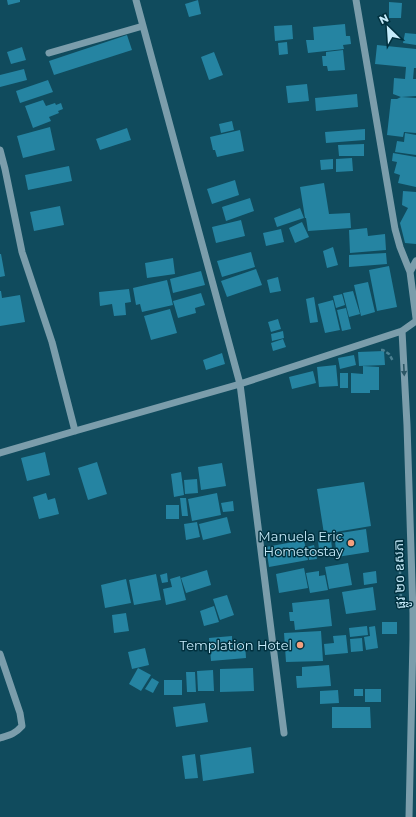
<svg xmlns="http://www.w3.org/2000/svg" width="416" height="817" font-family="Montserrat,'Noto Sans Khmer',sans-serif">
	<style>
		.building { fill: #2584a2 }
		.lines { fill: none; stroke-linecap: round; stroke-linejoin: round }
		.path { stroke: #4c8091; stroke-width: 2.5; stroke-dasharray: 4 2; stroke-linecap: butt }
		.minor { stroke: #7b9dab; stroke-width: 7 }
		.oneway { fill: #2b5664 }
		.poi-dot { fill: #f2a07f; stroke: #00303e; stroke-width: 1.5 }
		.labels { text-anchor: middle; stroke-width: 3; stroke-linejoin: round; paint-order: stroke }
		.poi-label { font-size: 13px; fill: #c7ecfb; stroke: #00303e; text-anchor: end }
		.street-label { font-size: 13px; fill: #c7ecfb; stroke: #00303e }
	</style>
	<rect width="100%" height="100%" fill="#104b5d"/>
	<path class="building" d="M 7,0 L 20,0 L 20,2 L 8,5 Z
		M 198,0 L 201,14 L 189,17 L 185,4 Z
		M 389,2 L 402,3 L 401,18 L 389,18 Z
		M 345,24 L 346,36 L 350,36 L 351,44 L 343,45 L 344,49 L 308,53 L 306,40 L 314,40 L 313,27 Z
		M 292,25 L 293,39 L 275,41 L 274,26 Z
		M 405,33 L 416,34 L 416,45 L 403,43 Z
		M 127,35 L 132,50 L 54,75 L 49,61 Z
		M 287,42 L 288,54 L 279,55 L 278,43 Z
		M 377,45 L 416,49 L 416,68 L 414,68 L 413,79 L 416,79 L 416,96 L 401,97 L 393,94 L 394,78 L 405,79 L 406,67 L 375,64 Z
		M 22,47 L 26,60 L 11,64 L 7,52 Z
		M 343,50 L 345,70 L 328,71 L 327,66 L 323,66 L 322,56 L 326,56 L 326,52 Z
		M 214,52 L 223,75 L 209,80 L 201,57 Z
		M 24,69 L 27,80 L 0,87 L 0,75 Z
		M 48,80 L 53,92 L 20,103 L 16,91 Z
		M 307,84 L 309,101 L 288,103 L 286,86 Z
		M 357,94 L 358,107 L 316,111 L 315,98 Z
		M 401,97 L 416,98 L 416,133 L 404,132 L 403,137 L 387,135 L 391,99 L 397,99 Z
		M 43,100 L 46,106 L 55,103 L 56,105 L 61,103 L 63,109 L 58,111 L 59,113 L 49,117 L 51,121 L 33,128 L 25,106 Z
		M 232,121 L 234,130 L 221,133 L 219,124 Z
		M 50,127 L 55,150 L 23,158 L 17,136 Z
		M 127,128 L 131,140 L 100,150 L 96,139 Z
		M 365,129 L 365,140 L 326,143 L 325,132 Z
		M 240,130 L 244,151 L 217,157 L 215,150 L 213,150 L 210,137 Z
		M 405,133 L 416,135 L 416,155 L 395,152 L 397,141 L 404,142 Z
		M 364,144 L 364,156 L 339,156 L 338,145 Z
		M 393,153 L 416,157 L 416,187 L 398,183 L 400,175 L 394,173 L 397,162 L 392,161 Z
		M 352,158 L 353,171 L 336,172 L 336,159 Z
		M 333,159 L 333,169 L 321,170 L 320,160 Z
		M 69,166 L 72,181 L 28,190 L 25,175 Z
		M 235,180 L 239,195 L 212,204 L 207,189 Z
		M 324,183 L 329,214 L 350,213 L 351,228 L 308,231 L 306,218 L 305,218 L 300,187 Z
		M 403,191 L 416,192 L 416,244 L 405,243 L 400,223 L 408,208 L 402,205 Z
		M 250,198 L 254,211 L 226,221 L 222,207 Z
		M 60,206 L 64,225 L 34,231 L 30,212 Z
		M 300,208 L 304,218 L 277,227 L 274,218 Z
		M 241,220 L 245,236 L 216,243 L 212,227 Z
		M 302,222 L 309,237 L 295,243 L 289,228 Z
		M 367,228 L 368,236 L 385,234 L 386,250 L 350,253 L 349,230 Z
		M 281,229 L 284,242 L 266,246 L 263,233 Z
		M 333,247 L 338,265 L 327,268 L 323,251 Z
		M 251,252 L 255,267 L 222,277 L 217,261 Z
		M 386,253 L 387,264 L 349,267 L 349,255 Z
		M 0,254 L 1,254 L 5,276 L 0,277 Z
		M 173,258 L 175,274 L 147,278 L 145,263 Z
		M 389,266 L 397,307 L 377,311 L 369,270 Z
		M 256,269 L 262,285 L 227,297 L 221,281 Z
		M 201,271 L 205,285 L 173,293 L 170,279 Z
		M 278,277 L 281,291 L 270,293 L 267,280 Z
		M 167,280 L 173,305 L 142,312 L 140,304 L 136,305 L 133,288 Z
		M 368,282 L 375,312 L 361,316 L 354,285 Z
		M 129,289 L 131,302 L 125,303 L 126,315 L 114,316 L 112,304 L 100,306 L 99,292 Z
		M 0,291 L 1,291 L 2,298 L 20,295 L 25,322 L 0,326 Z
		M 353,291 L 360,314 L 349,317 L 343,293 Z
		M 201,293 L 205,305 L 195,308 L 196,313 L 178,318 L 173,301 Z
		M 342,294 L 345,305 L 336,308 L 333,296 Z
		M 314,297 L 318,322 L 310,323 L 306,299 Z
		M 333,300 L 340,330 L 325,333 L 318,304 Z
		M 346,308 L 351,329 L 342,331 L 337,310 Z
		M 170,309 L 177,333 L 151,340 L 144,316 Z
		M 278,319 L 281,329 L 271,332 L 268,322 Z
		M 283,331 L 284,338 L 272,341 L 271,334 Z
		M 283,339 L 286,347 L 273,351 L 271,343 Z
		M 384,351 L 385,365 L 359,366 L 358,352 Z
		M 222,353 L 225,364 L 206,370 L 203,360 Z
		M 354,355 L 356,365 L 340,369 L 338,358 Z
		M 336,365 L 338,386 L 319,387 L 317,367 Z
		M 363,366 L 379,367 L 379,390 L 370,390 L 370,393 L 351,393 L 351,373 L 363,374 Z
		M 313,371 L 316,383 L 292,389 L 289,377 Z
		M 340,373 L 348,373 L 348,388 L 340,388 Z
		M 45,452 L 50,475 L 27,481 L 21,458 Z
		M 97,462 L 107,494 L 88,500 L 78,468 Z
		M 222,463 L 226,486 L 201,490 L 198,467 Z
		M 181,472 L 184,495 L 174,497 L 171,474 Z
		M 197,479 L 198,493 L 185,494 L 184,480 Z
		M 364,482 L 371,526 L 324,534 L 317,489 Z
		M 46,493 L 48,500 L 55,498 L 59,514 L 39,519 L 33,497 Z
		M 217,493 L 221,515 L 192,521 L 188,499 Z
		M 180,498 L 186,498 L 188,516 L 182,516 Z
		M 233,501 L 234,511 L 223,512 L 221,503 Z
		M 166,505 L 179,505 L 179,519 L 166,519 Z
		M 227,517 L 231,533 L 203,540 L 199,524 Z
		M 197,522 L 200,537 L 186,540 L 184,524 Z
		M 366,529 L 369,552 L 337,557 L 334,534 Z
		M 304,540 L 308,560 L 269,567 L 266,547 Z
		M 331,540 L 332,548 L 319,549 L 318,541 Z
		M 314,545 L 317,559 L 309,560 L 307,547 Z
		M 348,563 L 352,585 L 329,589 L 325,567 Z
		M 304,568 L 308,588 L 279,593 L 276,574 Z
		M 207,570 L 211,585 L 186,593 L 181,578 Z
		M 319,571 L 319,576 L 325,575 L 328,590 L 310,593 L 306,573 Z
		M 376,571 L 377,583 L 364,585 L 363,573 Z
		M 167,573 L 168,582 L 162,583 L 160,575 Z
		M 156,574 L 161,600 L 134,605 L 129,580 Z
		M 180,576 L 186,600 L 166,605 L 163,589 L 172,587 L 170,579 Z
		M 126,579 L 131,603 L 105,608 L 101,585 Z
		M 373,587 L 376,610 L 346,614 L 342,592 Z
		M 227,595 L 234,615 L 220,620 L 213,599 Z
		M 329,599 L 332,626 L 295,630 L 294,621 L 290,621 L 289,612 L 293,612 L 292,603 Z
		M 214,606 L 219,622 L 204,626 L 200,611 Z
		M 126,613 L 129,631 L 114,633 L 112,615 Z
		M 382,622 L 397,622 L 397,634 L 382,634 Z
		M 367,626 L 368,635 L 350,637 L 349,628 Z
		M 375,626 L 378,648 L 366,650 L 364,637 L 370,636 L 369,627 Z
		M 321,631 L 323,661 L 286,662 L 284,633 Z
		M 346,635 L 348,653 L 325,655 L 324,644 L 334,643 L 333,636 Z
		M 232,636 L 232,643 L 245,642 L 246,658 L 211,661 L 209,638 Z
		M 362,638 L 363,651 L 351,652 L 350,639 Z
		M 145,648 L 149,665 L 132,669 L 128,652 Z
		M 329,665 L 331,686 L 297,688 L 296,676 L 302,676 L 302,667 Z
		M 138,668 L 151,675 L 141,691 L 129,684 Z
		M 253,668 L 254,691 L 220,692 L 220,669 Z
		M 213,670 L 214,691 L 198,691 L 197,671 Z
		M 186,672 L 195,672 L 196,692 L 187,692 Z
		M 152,678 L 159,682 L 153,693 L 145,689 Z
		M 164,680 L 182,680 L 182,695 L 164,695 Z
		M 354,689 L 363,689 L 363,696 L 354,696 Z
		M 365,689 L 381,689 L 381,702 L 365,702 Z
		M 338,690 L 339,703 L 320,704 L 320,691 Z
		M 205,703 L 208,722 L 176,727 L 173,707 Z
		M 332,707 L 370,707 L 371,728 L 332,728 Z
		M 251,747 L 254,773 L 203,781 L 200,755 Z
		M 195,754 L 198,778 L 185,779 L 182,756 Z"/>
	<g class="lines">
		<path class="path" d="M 381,350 L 383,350 L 389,354 L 393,361
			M 399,546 L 401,599"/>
		<path class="minor" d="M 136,0 L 240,384 L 248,447 L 284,733
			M 356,0 L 395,229 L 400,247 L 410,272
			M 49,53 L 143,26
			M 0,150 L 5,169 L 22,252 L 52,342 L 75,431
			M 416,261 L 410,272 L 416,318
			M 402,331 L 407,425 L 413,613 L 413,639 L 409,817
			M 0,453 L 75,431 L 240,384 L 402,331 L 416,321
			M 0,654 L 20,713 L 22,726 C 15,734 10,735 0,738"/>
	</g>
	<defs><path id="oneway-solid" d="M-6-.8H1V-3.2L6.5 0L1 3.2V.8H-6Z"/></defs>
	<use class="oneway" href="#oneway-solid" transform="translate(404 370) rotate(87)"/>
	<g class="poi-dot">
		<circle cx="351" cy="543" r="4"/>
		<circle cx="300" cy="645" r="4"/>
	</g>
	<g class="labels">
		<g class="poi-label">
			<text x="343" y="541">Manuela Eric<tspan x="343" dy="15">Hometostay</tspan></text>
			<text x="292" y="650">Templation Hotel</text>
		</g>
		<g class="street-label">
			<text transform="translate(399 574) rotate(-92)" y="5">ផ្លូវ ២០ ឧសភា</text>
		</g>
	</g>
	<g transform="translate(388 28) rotate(335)" stroke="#00303e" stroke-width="3" paint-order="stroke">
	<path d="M0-3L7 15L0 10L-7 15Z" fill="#c7ecfb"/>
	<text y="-6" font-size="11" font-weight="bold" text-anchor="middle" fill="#c7ecfb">N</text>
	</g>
</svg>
